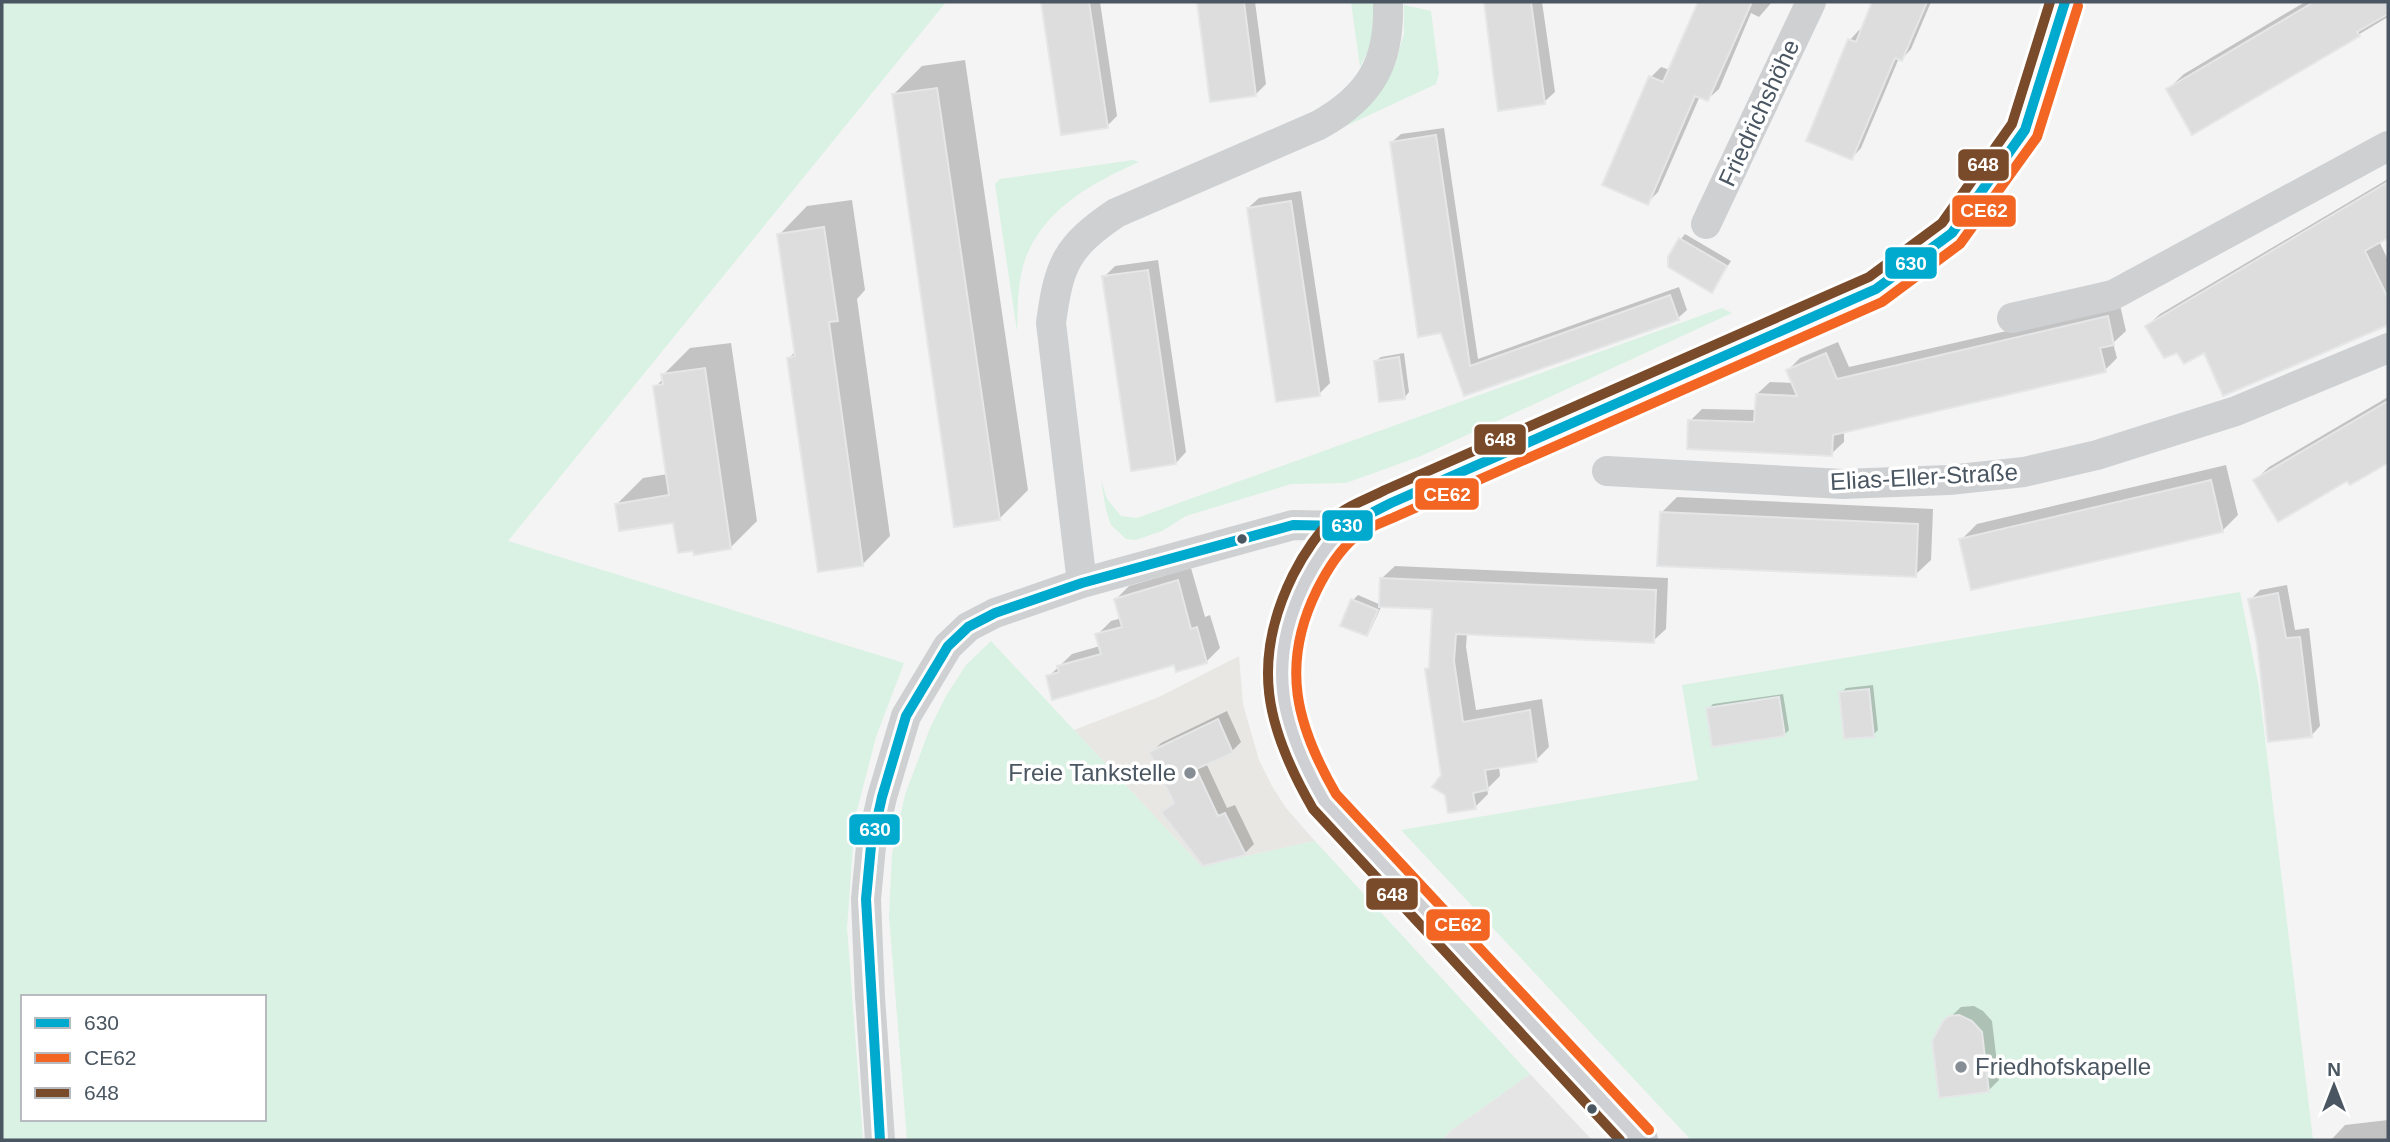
<svg xmlns="http://www.w3.org/2000/svg" width="2390" height="1142" font-family="Helvetica,sans-serif">
	<style>
		.commercial { fill: #e8e7e3 }
		.education { fill: #e6e5e6 }
		.green { fill: #d9f2e3; fill-rule: evenodd }
		.shadow { fill: #0003 }
		.building { fill: #ddddde; stroke: #e5e6e7; stroke-width: 2 }
		.lines { fill: none; stroke-linecap: round; stroke-linejoin: round }
		.minor { stroke: #ced0d2; stroke-width: 30 }
		.secondary { stroke: #ced0d4; stroke-width: 38 }
		.bus-1-casing { stroke: #fff; stroke-width: 16 }
		.bus-2-casing { stroke: #fff; stroke-width: 16 }
		.bus-3-casing { stroke: #fff; stroke-width: 16 }
		.bus-1 { stroke: #00a9ce; stroke-width: 10 }
		.bus-2 { stroke: #f26522; stroke-width: 10 }
		.bus-3 { stroke: #7a4b2a; stroke-width: 10 }
		.bus-dot { fill: #4a5661; stroke: #fff; stroke-width: 2.5 }
		.poi-dot { fill: #868d94; stroke: #fff; stroke-width: 2.5 }
		.labels { text-anchor: middle; stroke-width: 7; stroke-linejoin: round; paint-order: stroke }
		.street-label { font-size: 24px; fill: #4a5661; stroke: #fff }
		.poi-label { font-size: 24px; fill: #4a5661; stroke: #fff; text-anchor: end }
		.line-badge { stroke: #fff; stroke-width: 2.5 }
		.badge-label { font-size: 19px; text-anchor: middle; font-weight: bold; fill: #fff }
	</style>
	<rect width="100%" height="100%" fill="#f4f4f4"/>
	<path class="commercial" d="M 1239,656 L 1243,704 L 1259,760 L 1272,786 L 1286,808 L 1315,841 L 1201,866 L 1074,730 L 1159,697 Z"/>
	<path class="education" d="M 1530,1074 L 1592,1140 L 1442,1140 L 1450,1131 Z"/>
	<path class="green" d="M 2,2 L 946,2 L 508,541 L 904,663 L 876,737 L 855,818 L 847,928 L 863,1140 L 2,1140 ZM 23,997 L 264,997 L 264,1119 L 23,1119 Z
		M 1351,2 L 1375,3 L 1372,43 L 1360,67 Z
		M 1404,5 L 1431,11 L 1439,74 L 1436,84 L 1333,132 L 1394,67 L 1404,34 Z
		M 1133,160 L 1139,162 C 1094,182 1046,207 1026,257 C 1017,280 1018,307 1017,331 L 995,184 L 1000,179 Z
		M 1722,308 L 1732,313 L 1421,456 L 1346,483 L 1291,484 L 1186,516 L 1162,531 L 1136,540 L 1126,539 L 1111,525 L 1106,510 L 1101,480 L 1107,499 L 1121,516 L 1137,518 Z
		M 2240,592 L 2259,688 L 2313,1140 L 1691,1140 L 1401,830 L 1698,780 L 1682,685 Z
		M 991,641 L 1201,866 L 1315,841 L 1530,1074 L 1450,1131 L 1442,1140 L 907,1140 L 889,916 L 892,854 L 905,795 L 930,728 L 946,696 L 966,665 Z"/>
	<path class="shadow" d="M 1043,2 L 1100,2 L 1117,116 L 1107,126 L 1062,133 Z
		M 1199,2 L 1255,2 L 1266,84 L 1256,94 L 1212,100 Z
		M 1485,2 L 1542,2 L 1555,92 L 1544,102 L 1500,109 Z
		M 1700,2 L 1772,2 L 1759,17 L 1751,13 L 1719,89 L 1708,99 L 1700,96 L 1658,192 L 1647,203 L 1651,77 L 1661,67 L 1670,70 Z
		M 1874,2 L 1931,2 L 1911,49 L 1902,59 L 1899,58 L 1861,148 L 1852,158 L 1850,40 L 1859,30 L 1862,31 Z
		M 2305,2 L 2388,2 L 2388,17 L 2193,133 L 2168,89 L 2184,74 Z
		M 965,60 L 1028,490 L 999,519 L 893,95 L 922,66 Z
		M 1444,128 L 1478,359 L 1679,287 L 1687,310 L 1678,318 L 1465,394 L 1443,331 L 1392,142 L 1401,134 Z
		M 2388,179 L 2388,236 L 2379,241 L 2388,260 L 2388,323 L 2224,394 L 2205,350 L 2178,350 L 2147,326 L 2160,314 Z
		M 1301,191 L 1330,383 L 1319,394 L 1248,208 L 1259,198 Z
		M 852,200 L 865,290 L 857,299 L 890,536 L 862,565 L 789,358 L 796,351 L 779,235 L 807,206 Z
		M 1685,234 L 1731,261 L 1712,290 L 1681,239 Z
		M 1158,260 L 1186,452 L 1176,463 L 1104,277 L 1115,266 Z
		M 2120,305 L 2126,331 L 2113,343 L 2117,358 L 2105,370 L 1844,431 L 1844,442 L 1831,454 L 1690,421 L 1702,409 L 1757,410 L 1757,394 L 1770,382 L 1793,383 L 1788,370 L 1800,358 L 1838,342 L 1849,367 Z
		M 731,343 L 757,521 L 730,548 L 675,521 L 617,504 L 643,478 L 668,474 L 655,387 L 664,378 L 663,375 L 690,348 Z
		M 1404,353 L 1409,392 L 1405,397 L 1376,361 L 1381,357 Z
		M 2388,397 L 2388,461 L 2350,483 L 2348,479 L 2255,480 L 2269,467 Z
		M 2226,465 L 2238,515 L 2222,531 L 1961,540 L 1977,524 Z
		M 1677,497 L 1933,509 L 1931,560 L 1915,575 L 1661,513 Z
		M 1395,566 L 1668,578 L 1666,629 L 1653,641 L 1467,633 L 1466,647 L 1476,710 L 1542,699 L 1549,747 L 1536,760 L 1499,766 L 1500,776 L 1487,789 L 1488,794 L 1475,807 L 1443,775 L 1427,670 L 1431,666 L 1434,607 L 1382,605 L 1371,629 L 1366,634 L 1343,625 L 1353,600 L 1358,595 L 1381,605 L 1382,578 Z
		M 1191,568 L 1205,617 L 1210,615 L 1220,648 L 1206,662 L 1048,677 L 1072,654 L 1100,646 L 1097,635 L 1111,621 L 1122,618 L 1116,599 L 1129,586 Z
		M 2287,585 L 2295,630 L 2309,628 L 2320,726 L 2311,736 L 2258,642 L 2250,600 L 2260,590 Z
		M 1873,685 L 1878,730 L 1873,735 L 1841,693 L 1846,688 Z
		M 1783,694 L 1789,730 L 1784,735 L 1708,709 L 1713,704 Z
		M 1227,711 L 1241,742 L 1232,751 L 1206,763 L 1227,808 L 1235,805 L 1254,844 L 1245,853 L 1164,812 L 1175,801 L 1151,753 L 1161,743 Z
		M 1974,1006 L 1983,1011 L 1992,1021 L 1999,1080 L 1988,1091 L 1945,1022 L 1961,1007 Z
		M 2388,1120 L 2388,1140 L 2331,1140 L 2345,1125 Z"/>
	<path class="building" d="M 1041,2 L 1089,2 L 1108,128 L 1061,135 Z
		M 1197,2 L 1244,2 L 1256,96 L 1210,102 Z
		M 1484,2 L 1531,2 L 1545,104 L 1498,111 Z
		M 1698,2 L 1752,2 L 1708,101 L 1695,96 L 1648,205 L 1602,185 L 1649,76 L 1663,82 Z
		M 1872,2 L 1927,2 L 1902,61 L 1895,58 L 1852,160 L 1806,141 L 1848,39 L 1856,42 Z
		M 2314,2 L 2388,2 L 2388,14 L 2357,32 L 2360,36 L 2192,135 L 2166,89 Z
		M 937,88 L 1000,520 L 954,527 L 892,94 Z
		M 1436,135 L 1470,366 L 1670,295 L 1679,320 L 1464,396 L 1441,333 L 1418,337 L 1390,142 Z
		M 2388,182 L 2388,238 L 2365,251 L 2388,298 L 2388,325 L 2223,396 L 2204,353 L 2184,364 L 2177,353 L 2164,358 L 2145,326 Z
		M 1291,201 L 1320,396 L 1276,402 L 1247,208 Z
		M 824,227 L 838,321 L 829,322 L 863,566 L 818,572 L 787,358 L 795,356 L 777,234 Z
		M 1679,238 L 1727,266 L 1712,293 L 1668,267 L 1668,257 Z
		M 1148,270 L 1176,464 L 1131,471 L 1102,276 Z
		M 2108,316 L 2114,345 L 2100,348 L 2106,372 L 1833,435 L 1832,456 L 1687,449 L 1688,420 L 1754,422 L 1756,394 L 1797,396 L 1786,370 L 1826,353 L 1837,379 Z
		M 1399,357 L 1405,399 L 1379,402 L 1374,361 Z
		M 705,368 L 731,549 L 694,555 L 693,551 L 678,553 L 673,523 L 619,531 L 615,504 L 669,495 L 653,386 L 663,384 L 661,374 Z
		M 2388,401 L 2388,463 L 2350,485 L 2347,481 L 2278,522 L 2253,480 Z
		M 2211,480 L 2223,532 L 1971,590 L 1959,539 Z
		M 1660,512 L 1918,524 L 1916,577 L 1657,566 Z
		M 1380,578 L 1656,590 L 1654,643 L 1456,634 L 1454,661 L 1463,722 L 1530,710 L 1537,762 L 1485,770 L 1488,790 L 1473,793 L 1476,809 L 1448,813 L 1445,795 L 1432,787 L 1441,775 L 1425,669 L 1429,668 L 1432,609 L 1379,607 Z
		M 1178,580 L 1191,629 L 1197,627 L 1207,663 L 1176,672 L 1174,665 L 1052,700 L 1046,676 L 1059,672 L 1057,666 L 1101,654 L 1095,634 L 1122,627 L 1114,599 Z
		M 2278,593 L 2286,638 L 2300,637 L 2312,737 L 2268,742 L 2257,643 L 2248,599 Z
		M 1351,599 L 1378,610 L 1367,636 L 1340,626 Z
		M 1869,689 L 1874,737 L 1844,739 L 1839,692 Z
		M 1779,697 L 1785,736 L 1712,747 L 1706,708 Z
		M 1218,719 L 1233,753 L 1196,769 L 1218,816 L 1225,813 L 1246,855 L 1203,866 L 1161,812 L 1174,803 L 1149,752 Z
		M 1959,1015 L 1972,1021 L 1982,1032 L 1989,1092 L 1939,1098 L 1932,1041 L 1943,1021 L 1949,1016 Z"/>
	<g class="lines">
		<path class="minor" d="M 1706,224 L 1811,2
			M 2012,318 L 2113,295 L 2388,146
			M 1607,471 L 1843,484 L 1949,480 L 2024,472 L 2097,455 L 2236,411 L 2388,348
			M 1082,583 L 1051,323 C 1059,264 1066,247 1116,213 L 1319,125 C 1371,96 1390,62 1388,2
			M 880,1140 L 870,997 L 866,899 L 871,846 L 882,797 L 906,716 L 948,646 L 968,627 L 995,613 L 1082,583 L 1293,525 L 1346,526"/>
		<path class="secondary" d="M 1639,1140 L 1325,802 L 1304,766 L 1294,742 L 1284,704 L 1282,656 L 1291,611 L 1315,562 L 1346,526 L 1391,503 L 1876,289 L 1952,233 L 2025,130 L 2065,2"/>
		<g class="bus-1-casing">
			<path id="bus-1" d="M 880,1140 L 866,899 L 871,846 L 882,797 L 906,716 L 948,646 L 968,627 L 995,613 L 1082,583 L 1293,525 L 1346,526 L 1391,503 L 1876,289 L 1952,233 L 2025,130 L 2065,2"/>
		</g>
		<g class="bus-2-casing">
			<path id="bus-2" d="M 1649,1130 L 1336,794 C 1296,725 1280,665 1317,590 C 1326,572 1338,552 1354,538 C 1365,528 1384,522 1397,516 L 1882,302 L 1960,244 L 2037,137 L 2078,6"/>
		</g>
		<g class="bus-3-casing">
			<path id="bus-3" d="M 1620,1140 L 1313,809 C 1266,728 1250,662 1293,575 C 1303,555 1320,529 1337,515 C 1351,504 1370,498 1385,490 L 1869,277 L 1942,223 L 2012,124 L 2050,2"/>
		</g>
		<use href="#bus-1" class="bus-1"/>
		<use href="#bus-2" class="bus-2"/>
		<use href="#bus-3" class="bus-3"/>
	</g>
	<g class="bus-dot">
		<circle cx="1242" cy="539" r="6"/>
		<circle cx="1592" cy="1109" r="6"/>
	</g>
	<g class="poi-dot">
		<circle cx="1190" cy="773" r="7"/>
		<circle cx="1961" cy="1067" r="7"/>
	</g>
	<g class="labels">
		<g class="street-label">
			<text transform="translate(1759 113) rotate(-65)" y="8">Friedrichshöhe</text>
			<text transform="translate(1924 477) rotate(-3)" y="8">Elias-Eller-Straße</text>
		</g>
		<g class="poi-label">
			<text x="1176" y="781">Freie Tankstelle</text>
			<text x="1975" y="1075" text-anchor="start">Friedhofskapelle</text>
		</g>
	</g>
	<g class="line-badge">
		<rect x="1957" y="148" width="53" height="34" rx="7" fill="#7a4b2a"/>
		<rect x="1951" y="194" width="66" height="34" rx="7" fill="#f26522"/>
		<rect x="1884" y="246" width="54" height="34" rx="7" fill="#00a9ce"/>
		<rect x="1473" y="423" width="54" height="33" rx="7" fill="#7a4b2a"/>
		<rect x="1414" y="477" width="66" height="34" rx="7" fill="#f26522"/>
		<rect x="1321" y="509" width="53" height="33" rx="7" fill="#00a9ce"/>
		<rect x="848" y="813" width="53" height="33" rx="7" fill="#00a9ce"/>
		<rect x="1365" y="877" width="54" height="34" rx="7" fill="#7a4b2a"/>
		<rect x="1425" y="908" width="66" height="34" rx="7" fill="#f26522"/>
	</g>
	<g class="badge-label">
		<text x="1983" y="171">648</text>
		<text x="1984" y="217">CE62</text>
		<text x="1911" y="270">630</text>
		<text x="1500" y="446">648</text>
		<text x="1447" y="501">CE62</text>
		<text x="1347" y="532">630</text>
		<text x="875" y="836">630</text>
		<text x="1392" y="901">648</text>
		<text x="1458" y="931">CE62</text>
	</g>
	<rect width="2390" height="1142" fill="none" stroke="#4a5661" stroke-width="7"/>
	<rect x="21" y="995" width="245" height="126" fill="#ffffff" stroke="#b7bbc0" stroke-width="2"/>
	<rect x="35" y="1018" width="35" height="10" fill="#00a9ce" stroke="#b7bbc0" stroke-width="2"/>
	<text x="84" y="1030" font-size="21" fill="#4a5661">630</text>
	<rect x="35" y="1053" width="35" height="10" fill="#f26522" stroke="#b7bbc0" stroke-width="2"/>
	<text x="84" y="1065" font-size="21" fill="#4a5661">CE62</text>
	<rect x="35" y="1088" width="35" height="10" fill="#7a4b2a" stroke="#b7bbc0" stroke-width="2"/>
	<text x="84" y="1100" font-size="21" fill="#4a5661">648</text>
	<g transform="translate(2334 1086)" stroke="#ffffff" stroke-width="5" paint-order="stroke">
	<path d="M0-5L12 26L0 18L-12 26Z" fill="#4a5661"/>
	<text y="-10" font-size="19" font-weight="bold" text-anchor="middle" fill="#4a5661">N</text>
	</g>
</svg>
